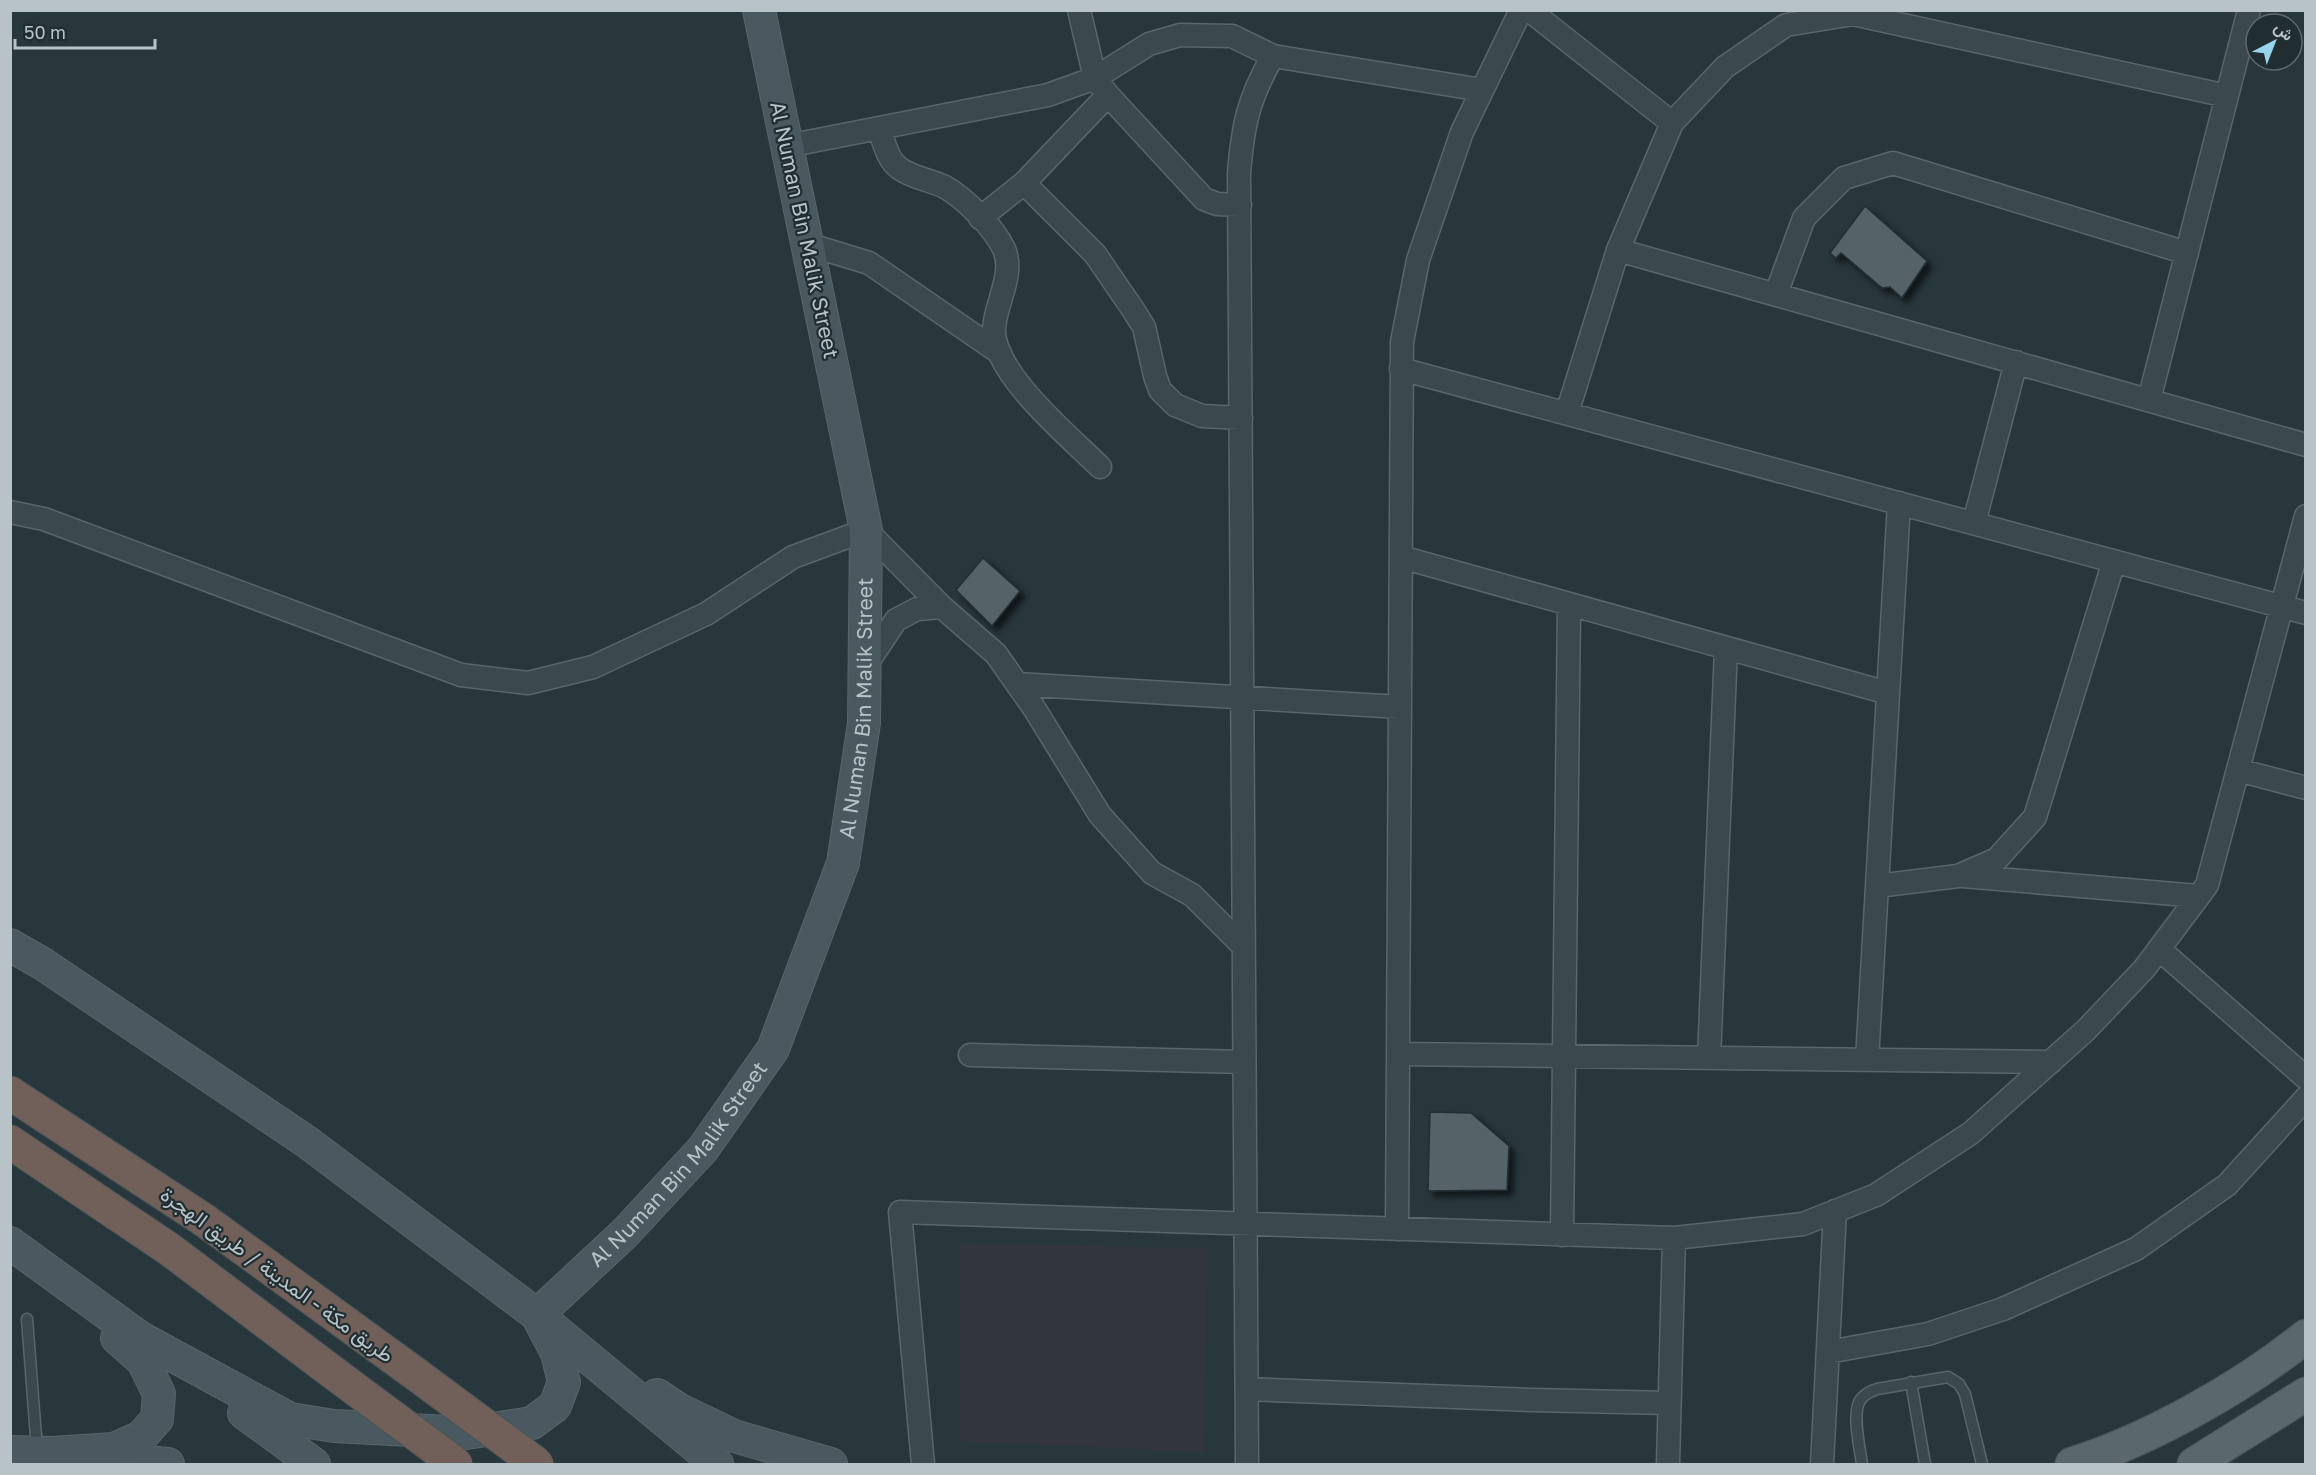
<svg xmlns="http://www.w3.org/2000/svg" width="2316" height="1475" font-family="'Golos Text',Vazirmatn,sans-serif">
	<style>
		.medical { fill: #33353e }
		.building { fill: #546469; stroke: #222f33; stroke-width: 1.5; filter: url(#shadow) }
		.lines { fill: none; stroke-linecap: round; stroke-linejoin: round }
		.service-casing { stroke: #59666a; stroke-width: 13 }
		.minor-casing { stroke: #59666a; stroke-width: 25 }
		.secondary-casing { stroke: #59666a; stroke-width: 34 }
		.primary-casing { stroke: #485458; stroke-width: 35 }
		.motorway-casing { stroke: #465357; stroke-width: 35 }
		.service { stroke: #3b484c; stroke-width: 10 }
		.minor { stroke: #3b484c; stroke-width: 22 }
		.secondary { stroke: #4a585f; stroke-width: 32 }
		.primary { stroke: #5a676c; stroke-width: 33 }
		.motorway { stroke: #71605a; stroke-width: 33 }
		.motorway-bridge-casing { stroke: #465357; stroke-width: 35; stroke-linecap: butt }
		.motorway-bridge { stroke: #71605a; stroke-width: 33 }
		.labels { text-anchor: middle; stroke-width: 4.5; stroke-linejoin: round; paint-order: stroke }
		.street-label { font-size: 21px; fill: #b8c3c7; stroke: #202d31 }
	</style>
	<defs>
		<filter id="shadow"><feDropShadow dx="5.5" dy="5.5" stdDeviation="3" flood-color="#0009"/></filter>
	</defs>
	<rect width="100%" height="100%" fill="#28373c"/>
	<path class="medical" d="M 959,1243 L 1208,1249 L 1204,1452 L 959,1441 Z"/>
	<path class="building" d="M 1865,206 L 1927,261 L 1902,298 L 1890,287 L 1882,288 L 1841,253 L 1836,258 L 1830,253 Z
		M 983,558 L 1020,591 L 992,626 L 956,590 Z
		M 1430,1112 L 1471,1113 L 1509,1146 L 1507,1190 L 1428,1191 Z"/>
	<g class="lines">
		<g class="service-casing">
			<path id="service" d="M 27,1319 L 37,1450
				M 1911,1382 L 1925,1464
				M 1862,1464 C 1860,1449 1851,1411 1861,1399 C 1865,1394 1871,1391 1877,1389 L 1948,1377 L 1959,1384 L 1965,1394 L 1982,1464"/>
		</g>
		<g class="minor-casing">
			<path id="minor" d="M 1079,10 L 1095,78 L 1108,95 L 1204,199 L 1217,204 L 1240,205
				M 1529,10 L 1672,123
				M 879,128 C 884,142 887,159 899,168 C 912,178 931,180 945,187 C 966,199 994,228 1004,249 C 1015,274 995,304 994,329 C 993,374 1070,437 1100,467
				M 787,146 L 1048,95 L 1095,78 L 1149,44 L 1180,35 L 1232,36 L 1273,56
				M 1024,183 L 1095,254 L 1134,311 L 1144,327 L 1155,376 L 1160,390 L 1175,405 L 1202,416 L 1241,418
				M 980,218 L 1024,183 L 1108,95
				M 807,244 L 869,263 L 1000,353
				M 1618,250 L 2306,445
				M 1776,294 L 1804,218 L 1844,178 L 1893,163 L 2187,253
				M 1401,369 L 2306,613
				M 2149,400 L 2249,10
				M 1567,413 L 1618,250 L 1672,123 L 1725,67 L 1786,25 L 1853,14 L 2227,96
				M 10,512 L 44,519 L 461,675 L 528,683 L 593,667 L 706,614 L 793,557 L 866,530 L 942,607 L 996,654 L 1034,708 L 1100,815 L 1152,873 L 1192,895 L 1244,947
				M 1974,523 L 2016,362
				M 1401,557 L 1888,693
				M 864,668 L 896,620 L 917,609 L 942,607
				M 1017,684 L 1400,707
				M 2238,770 L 2306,788
				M 1963,876 L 2198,896
				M 1877,886 L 1958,876 L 1997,859 L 2035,817 L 2114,561
				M 2159,949 L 2306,1078
				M 1398,1054 L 2051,1062
				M 970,1055 L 1244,1062
				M 1709,1058 L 1726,648
				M 1867,1060 L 1899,503
				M 1397,1229 L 1402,342 L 1418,260 L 1462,132 L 1521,10
				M 1562,1235 L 1569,604
				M 1828,1352 L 1928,1334 L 2003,1309 L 2136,1249 L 2227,1185 L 2306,1098
				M 1247,1389 L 1532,1400 L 1669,1403
				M 923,1464 L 900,1212 L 1674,1238 L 1803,1224 L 1876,1195 L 1971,1133 L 2086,1030 L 2144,969 L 2207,885 L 2306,516
				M 1247,1464 L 1239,173 C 1243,125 1248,99 1273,56 L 1482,90
				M 1668,1464 L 1674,1238
				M 1822,1464 L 1835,1211"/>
		</g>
		<g class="secondary-casing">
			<g id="secondary">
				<path d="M 10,945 L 43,964 L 307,1142 L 537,1315 L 717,1464"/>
				<path d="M 10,1243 L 153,1347"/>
				<path id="s1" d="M 137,1336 L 290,1419 L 334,1426 L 466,1433 L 532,1423 L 555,1406 L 564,1382 L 557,1353 L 537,1315 L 624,1234 L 703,1149 L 773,1049 L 843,863 L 864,723 L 866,530 L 759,10"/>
				<path d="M 657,1395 L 678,1409 L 734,1436 L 831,1464"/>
				<path d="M 244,1413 L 314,1464"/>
				<path d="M 10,1452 L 53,1453 L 168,1464"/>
				<path d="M 53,1453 L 114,1449 L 141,1437 L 157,1419 L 159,1394 L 143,1361 L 117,1338"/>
			</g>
		</g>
		<g class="primary-casing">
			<path id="primary" d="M 2072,1464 C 2149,1440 2243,1387 2306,1336
				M 2194,1464 L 2306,1394"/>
		</g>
		<g class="motorway-casing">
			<path id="motorway" d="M 10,1093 L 204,1220 L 417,1375
				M 10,1142 L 169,1249 L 339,1377"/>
		</g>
		<use href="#service" class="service"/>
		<use href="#minor" class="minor"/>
		<use href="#secondary" class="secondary"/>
		<use href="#primary" class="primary"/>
		<use href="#motorway" class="motorway"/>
		<g class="motorway-bridge-casing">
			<path id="motorway-bridge" d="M 417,1375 L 537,1464
				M 339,1377 L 456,1464"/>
		</g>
		<use href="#motorway-bridge" class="motorway-bridge"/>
	</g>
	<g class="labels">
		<g class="street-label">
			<text transform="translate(804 230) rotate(78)" y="7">Al Numan Bin Malik Street</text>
			<text dy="7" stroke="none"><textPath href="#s1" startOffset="1256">Al Numan Bin Malik Street</textPath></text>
			<text dy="7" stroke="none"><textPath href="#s1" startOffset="752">Al Numan Bin Malik Street</textPath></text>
			<text transform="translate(277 1275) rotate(36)" y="7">طريق مكة - المدينة / طريق الهجرة</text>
		</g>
	</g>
	<rect width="2316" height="1475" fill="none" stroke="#b8c3c7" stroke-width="24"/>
	<g transform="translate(2274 42) rotate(42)"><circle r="28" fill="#202d31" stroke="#5d696d" stroke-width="1.5"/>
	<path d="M0-4.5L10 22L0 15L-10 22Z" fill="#99d3eb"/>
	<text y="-9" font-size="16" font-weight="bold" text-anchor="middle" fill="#b8c3c7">ش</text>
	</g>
	<path d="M15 39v9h140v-9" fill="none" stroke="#b8c3c7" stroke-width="3"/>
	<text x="24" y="39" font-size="18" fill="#b8c3c7" stroke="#202d31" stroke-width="4.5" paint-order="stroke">50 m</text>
</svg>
